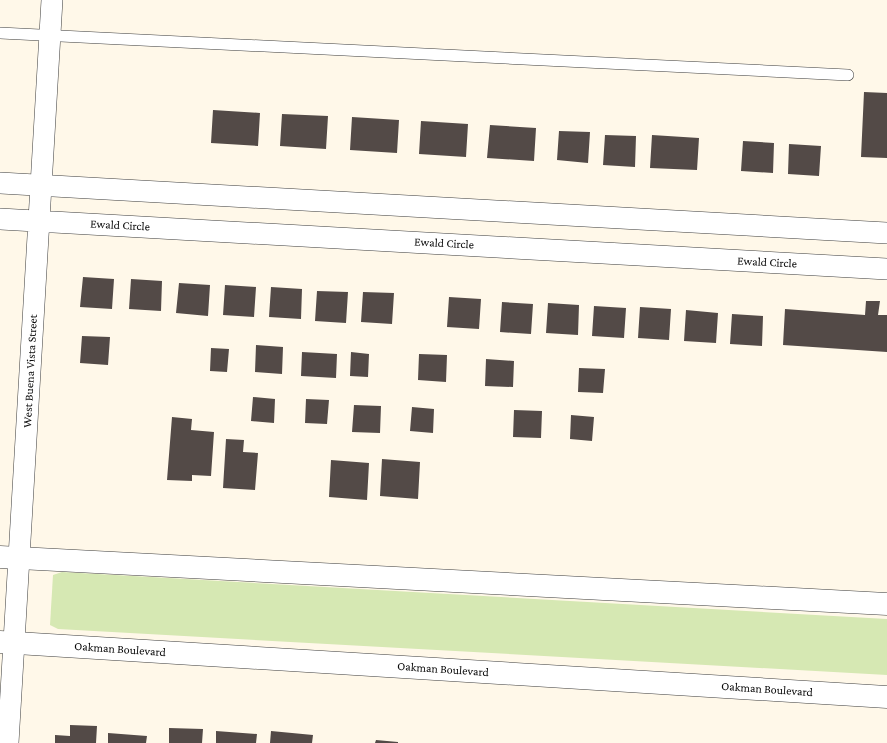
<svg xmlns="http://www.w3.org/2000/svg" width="887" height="743" font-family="'Crimson Pro',serif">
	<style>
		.green { fill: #d6e8b3 }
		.building { fill: #534a47 }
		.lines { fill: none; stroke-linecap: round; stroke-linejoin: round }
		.service-casing { stroke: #3e3e3e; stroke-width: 12 }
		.minor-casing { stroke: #3e3e3e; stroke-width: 22 }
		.tertiary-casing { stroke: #3e3e3e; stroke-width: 23 }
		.service { stroke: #fff; stroke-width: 11 }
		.minor { stroke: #fff; stroke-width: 21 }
		.tertiary { stroke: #fff; stroke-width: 22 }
		.labels { text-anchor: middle; stroke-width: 4; stroke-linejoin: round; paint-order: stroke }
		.street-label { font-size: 12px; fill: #0b0b0b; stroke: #fff }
	</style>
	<rect width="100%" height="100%" fill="#fff8e9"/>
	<path class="green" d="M 62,572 L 887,619 L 887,675 L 58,629 L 50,625 L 53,575 Z"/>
	<path class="building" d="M 864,92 L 887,93 L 887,158 L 861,157 Z
		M 213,110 L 260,113 L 258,146 L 211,143 Z
		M 282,114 L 328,116 L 326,149 L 280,146 Z
		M 352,117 L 399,120 L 397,153 L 350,150 Z
		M 421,121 L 468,124 L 466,157 L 419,154 Z
		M 490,125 L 536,128 L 534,161 L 487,158 Z
		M 559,131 L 590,132 L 588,163 L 557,160 Z
		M 605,135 L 636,136 L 635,167 L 603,165 Z
		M 652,135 L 699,138 L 697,170 L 650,168 Z
		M 743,141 L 774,143 L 773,173 L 741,171 Z
		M 789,144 L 821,146 L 819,176 L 788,174 Z
		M 83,277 L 114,279 L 112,309 L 80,307 Z
		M 131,279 L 162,281 L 161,311 L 129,309 Z
		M 179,283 L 210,285 L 208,316 L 176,313 Z
		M 225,285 L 256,287 L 254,317 L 223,315 Z
		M 271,287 L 302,289 L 301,319 L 269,317 Z
		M 317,291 L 348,292 L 346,323 L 315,321 Z
		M 363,292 L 394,293 L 392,324 L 361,322 Z
		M 449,297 L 481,299 L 479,329 L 447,327 Z
		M 866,301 L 880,301 L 878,315 L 887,315 L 887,352 L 783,345 L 785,309 L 865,315 Z
		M 502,302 L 533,304 L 531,334 L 500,332 Z
		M 548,303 L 579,305 L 578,335 L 546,333 Z
		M 594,306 L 626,308 L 624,338 L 592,336 Z
		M 640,307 L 671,309 L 669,340 L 638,338 Z
		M 686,310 L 718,313 L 716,343 L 684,341 Z
		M 732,314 L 763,316 L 762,346 L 730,344 Z
		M 82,336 L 110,337 L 108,365 L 80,363 Z
		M 256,345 L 283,347 L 282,374 L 255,372 Z
		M 211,348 L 229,349 L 227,372 L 210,371 Z
		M 302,352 L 337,354 L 336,378 L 301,376 Z
		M 351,352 L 369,354 L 368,377 L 350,376 Z
		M 419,354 L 447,355 L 446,382 L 418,380 Z
		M 486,359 L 514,361 L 513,387 L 485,386 Z
		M 579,368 L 605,369 L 603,393 L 578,392 Z
		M 253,397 L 275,399 L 274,423 L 251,421 Z
		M 306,399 L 329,400 L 327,424 L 305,423 Z
		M 354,405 L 381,406 L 380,433 L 352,432 Z
		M 412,407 L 434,409 L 433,433 L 410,431 Z
		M 514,410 L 542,411 L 541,438 L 513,437 Z
		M 571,415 L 594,417 L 592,441 L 570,439 Z
		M 172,417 L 192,419 L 191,430 L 214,432 L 211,476 L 192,475 L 192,481 L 167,480 Z
		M 226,439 L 244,440 L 243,452 L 258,453 L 255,490 L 223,488 Z
		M 382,459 L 420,462 L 418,499 L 380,496 Z
		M 331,460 L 369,463 L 367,500 L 329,497 Z
		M 70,725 L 97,726 L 96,743 L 55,743 L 55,735 L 70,736 Z
		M 169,728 L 203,729 L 202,743 L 169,743 Z
		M 216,731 L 257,734 L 256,743 L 216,743 Z
		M 271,731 L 313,735 L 312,743 L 270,743 Z
		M 108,733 L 147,736 L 146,743 L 108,743 Z
		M 376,740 L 398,742 L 398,743 L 375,743 Z"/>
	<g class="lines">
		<g class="service-casing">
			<path id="service" d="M 0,33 L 848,75"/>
		</g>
		<g class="minor-casing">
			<path id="minor" d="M 0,183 L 887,233
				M 0,219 L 887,269
				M 8,743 L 52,0"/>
		</g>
		<g class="tertiary-casing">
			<path id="tertiary" d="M 0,557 L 887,604
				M 0,642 L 887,697"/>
		</g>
		<use href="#service" class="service"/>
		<use href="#minor" class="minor"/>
		<use href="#tertiary" class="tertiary"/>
	</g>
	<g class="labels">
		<g class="street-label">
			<text transform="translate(120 225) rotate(3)" y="4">Ewald Circle</text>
			<text transform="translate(444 243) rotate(3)" y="4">Ewald Circle</text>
			<text transform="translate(767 262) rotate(3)" y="4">Ewald Circle</text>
			<text transform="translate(30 371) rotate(-87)" y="4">West Buena Vista Street</text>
			<text transform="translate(120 649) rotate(4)" y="4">Oakman Boulevard</text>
			<text transform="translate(443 669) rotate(4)" y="4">Oakman Boulevard</text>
			<text transform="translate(767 689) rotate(4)" y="4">Oakman Boulevard</text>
		</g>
	</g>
</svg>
